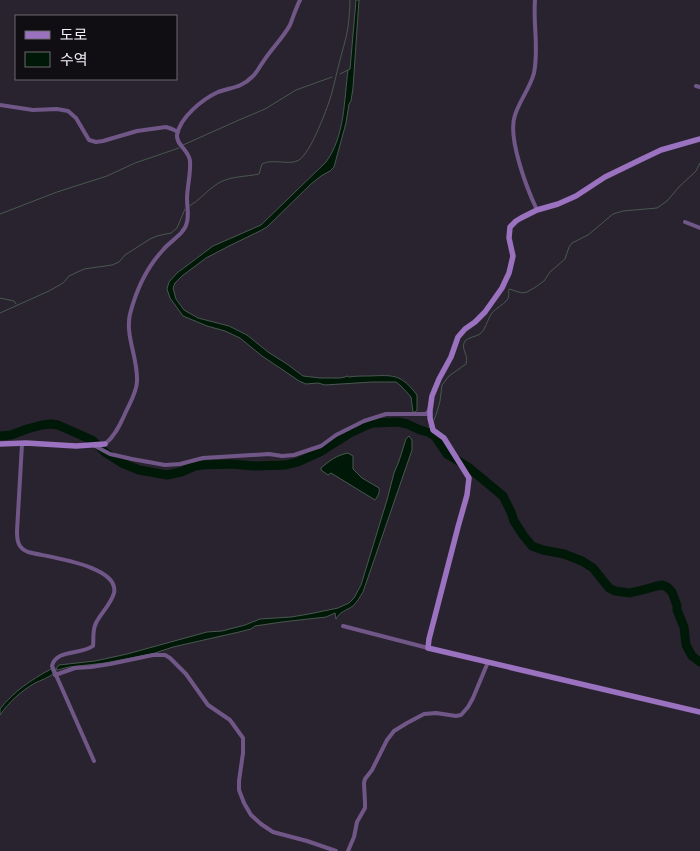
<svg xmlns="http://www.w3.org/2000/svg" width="700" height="851" font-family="'PT Sans','Noto Sans KR',sans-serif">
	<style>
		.water { fill: #001807; stroke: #49584f }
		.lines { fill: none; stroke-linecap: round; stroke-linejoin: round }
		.stream { stroke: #49584f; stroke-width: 1 }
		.river { stroke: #001807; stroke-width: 9 }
		.street { stroke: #715788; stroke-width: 4 }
		.secondary { stroke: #9b72c0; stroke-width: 5.5 }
	</style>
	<rect width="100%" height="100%" fill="#29232f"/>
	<path class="water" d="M 356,0 L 359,0 L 353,88 L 351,101 L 349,104 L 346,123 L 334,167 L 330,171 L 321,176 L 311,184 L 267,227 L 260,231 L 229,246 L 206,258 L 182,276 L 175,283 L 173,288 L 176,299 L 184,310 L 198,318 L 229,326 L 247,335 L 268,352 L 287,364 L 303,376 L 320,378 L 340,378 L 345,377 L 347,376 L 349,377 C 355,376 362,376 369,376 C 394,375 401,374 417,395 L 417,410 L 415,412 L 413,412 L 411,397 L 401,386 L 396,382 L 372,382 L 325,385 L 318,383 L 306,384 L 299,381 L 280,368 L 262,356 L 240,338 L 225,331 L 207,326 L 183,316 L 170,298 L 167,289 L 169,282 L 177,273 L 213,246 L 261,225 L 326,162 C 345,136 344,100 348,70 L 350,69 Z
		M 409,436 L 412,440 L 412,450 L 363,592 C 360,597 357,602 353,606 C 346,611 340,611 336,619 L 335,613 L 326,617 L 282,622 L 255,626 L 251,629 L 239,632 L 173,647 L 152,654 L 105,663 L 69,667 L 57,670 L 56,669 L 59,665 L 95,661 L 127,654 L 207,632 L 222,631 L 245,625 L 260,619 L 291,617 L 309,614 L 338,608 L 349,603 L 354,598 L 361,585 L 387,500 L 394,473 L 399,461 L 406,439 Z
		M 348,453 L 353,456 L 353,469 L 362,478 L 379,488 C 380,492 378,496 375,500 L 331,473 L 328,475 L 321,470 L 321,468 C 329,461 337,455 348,453 Z
		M 51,669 L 53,674 C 48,678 41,680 35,683 C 21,691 9,702 0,715 L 0,709 C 14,691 31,680 51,669 Z"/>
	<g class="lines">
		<path class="stream" d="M 340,74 L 348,70
			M 183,145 L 239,120 L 265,109 L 296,90 L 332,77
			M 188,207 C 199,201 206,191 217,184 C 229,176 245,177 259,174 L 262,164 C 273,158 290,166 299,160 C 310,153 325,114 329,102 C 333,91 335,79 338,68 C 341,54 346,41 348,27 C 349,18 350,9 350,0
			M 0,214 L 57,192 L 107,176 L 135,163 L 179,148
			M 0,298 L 14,301 L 16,304
			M 0,313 L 49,291 L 63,283 L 69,276 L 84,269 L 112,265 L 119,262 L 125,255 L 150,239 L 157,236 L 171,233 L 177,228 L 185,209
			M 434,420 L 437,412 L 440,401 L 442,385 L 449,376 L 466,364 C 469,354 460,349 465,341 C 469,337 475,337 480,334 C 486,329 487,320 492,313 C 496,308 503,305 507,300 C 510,296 508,293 509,289 L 522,293 L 527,292 L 534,288 L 544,281 L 550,272 L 565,259 L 569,247 L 572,243 L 588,235 L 613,214 L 623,211 L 657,208 L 667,201 L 679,187 L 696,171 L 700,163
			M 420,430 L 429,427"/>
		<path class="river" d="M 0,436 L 11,435 L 27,429 L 42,425 L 51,424 L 58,425 L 92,440 L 106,453 L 122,463 L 139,470 L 167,475 L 181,472 L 195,466 L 202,465 L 231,464 L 255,466 L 286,465 L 298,462 L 320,452 L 350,433 L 367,425 L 373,423 L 398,422 L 407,424 L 420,430 L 428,432 L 435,436 L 447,454 L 468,467 L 503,496 L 511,512 L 514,521 L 523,535 L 532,546 L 543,550 L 564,554 L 582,561 L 593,568 L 609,588 L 615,591 L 630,593 L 646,589 L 657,586 L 662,585 L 667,587 L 672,592 L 675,600 L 677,606 L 677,610 L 684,627 L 686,645 L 692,656 L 700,662"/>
		<path class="street" d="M 535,0 C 533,24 539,49 534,73 C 530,88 520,100 515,115 C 507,137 527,189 537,210
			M 696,86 L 700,87
			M 0,105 L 33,110 L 57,109 L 68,111 L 76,118 L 89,140 L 96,142 L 103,141 L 137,131 L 166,127 L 172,129 L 178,132
			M 685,222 L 700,228
			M 22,444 L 17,531 C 17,541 18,548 28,552 C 46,557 120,565 114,593 C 111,604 101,613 96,623 C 92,631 94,638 93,646 C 81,655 56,649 52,666 L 94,761
			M 105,444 C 114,437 119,427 124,416 C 128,406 137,393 137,381 C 138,358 125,336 130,314 C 136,291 147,267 163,250 C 170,241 185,234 187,222 C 189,214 187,207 187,199 C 187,187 191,174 190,161 C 189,150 176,145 177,135 C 180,117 203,99 218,92 C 232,87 241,88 252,77 C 257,73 259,67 263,62 C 271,49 283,38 290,25 C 293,17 296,8 300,0
			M 95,446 L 110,454 L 132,459 L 165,465 L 180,464 L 203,458 L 269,454 L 282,456 L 294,455 L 321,446 L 336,435 L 364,421 L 386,414 L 426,414 L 430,410
			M 343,626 L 428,648
			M 55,675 L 75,668 L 91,667 L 110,664 L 153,655 L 165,655 L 170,658 L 186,674 L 208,705 L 230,720 L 243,738 L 243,753 L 239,781 L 239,790 L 244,803 L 251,815 L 261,824 L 273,832 L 307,841 L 336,851
			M 348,851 L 354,837 L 357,822 L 365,808 L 365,803 L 364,783 L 365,779 L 372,770 L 387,740 L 394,731 L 407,723 L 424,714 L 436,713 L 456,716 L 461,715 L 468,707 L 473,698 L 488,662"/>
		<path class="secondary" d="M 700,139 L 661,150 L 640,160 L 605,177 L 576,196 L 558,204 L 537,210 L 521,218 L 516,221 L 510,227 L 509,238 L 513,256 L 509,273 L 502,288 L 485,312 L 475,322 L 465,329 L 458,337 L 451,357 L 439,379 L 432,396 L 430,410 L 430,418 L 433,430 L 444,438 L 469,478 L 467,495 L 458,527 L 429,639 L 428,648 L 700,712
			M 0,444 L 26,443 L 76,446 L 105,444"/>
	</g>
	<rect x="15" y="15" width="162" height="65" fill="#100e13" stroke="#6b686e"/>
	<rect x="25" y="31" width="25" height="8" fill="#9b72c0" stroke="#6b686e"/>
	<text x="60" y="40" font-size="15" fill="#f3eff7">도로</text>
	<rect x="25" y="52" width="25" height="15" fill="#001807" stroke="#6b686e"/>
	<text x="60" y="65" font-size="15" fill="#f3eff7">수역</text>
</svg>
